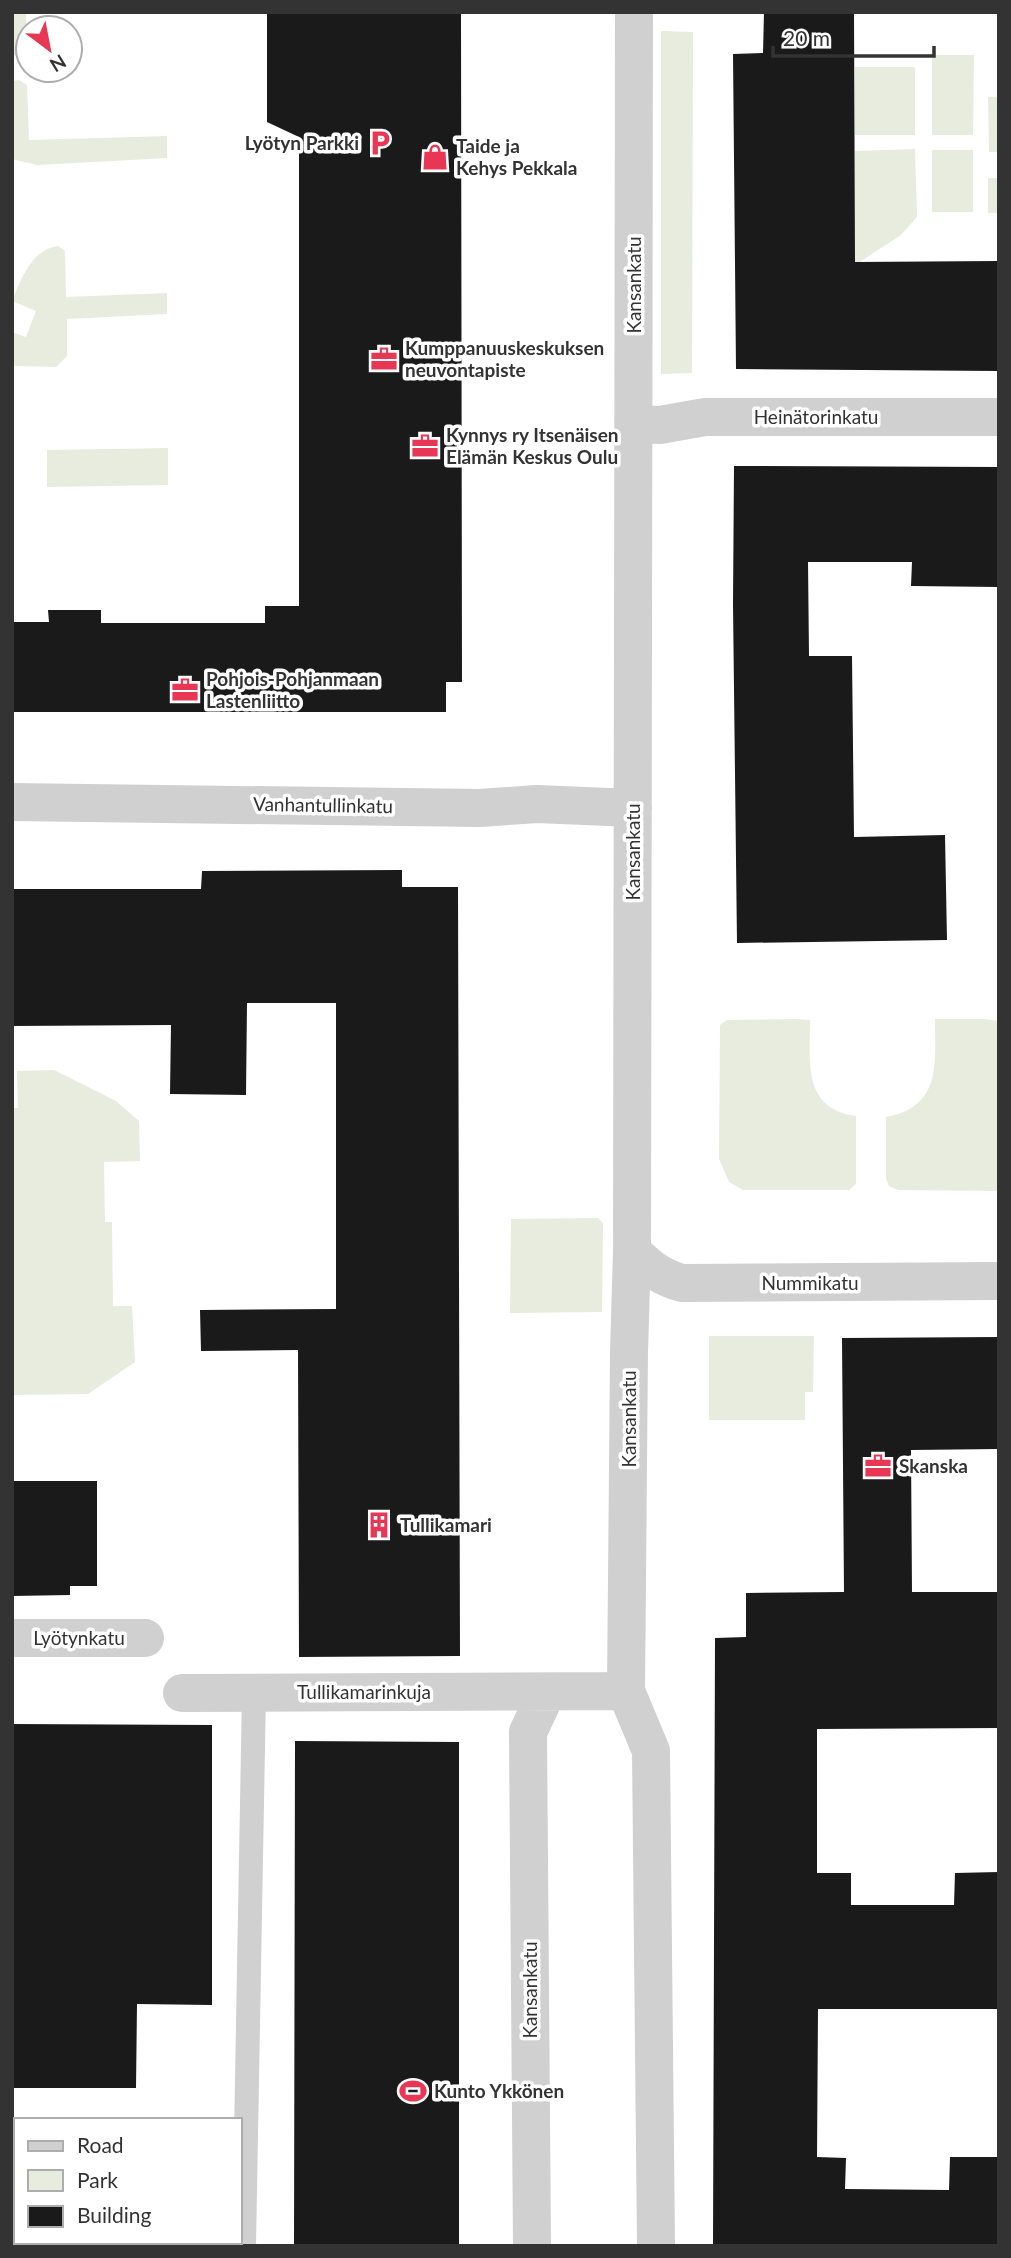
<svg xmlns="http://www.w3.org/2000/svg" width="1011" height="2258" font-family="Lato,sans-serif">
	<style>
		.green { fill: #e7ecde }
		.building { fill: #1a1a1a }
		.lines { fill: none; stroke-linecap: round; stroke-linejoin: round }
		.service { stroke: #d0d0d0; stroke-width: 24 }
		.minor { stroke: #d0d0d0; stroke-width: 38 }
		.labels { text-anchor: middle; stroke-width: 7; stroke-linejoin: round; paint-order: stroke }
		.poi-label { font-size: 19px; font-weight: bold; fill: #333; stroke: #fff; text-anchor: start }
		.street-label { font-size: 19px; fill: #333; stroke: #fff }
	</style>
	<rect width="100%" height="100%" fill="#fff"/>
	<path class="green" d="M 14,12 L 26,12 L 27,56 L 12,55 Z
		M 661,31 L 693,32 L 692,373 L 661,374 Z
		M 932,55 L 974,55 L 973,135 L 932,135 Z
		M 855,67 L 915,67 L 915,135 L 855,135 Z
		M 19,80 L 27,85 L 29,140 L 167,136 L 167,158 L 37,165 L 12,159 L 12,81 Z
		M 988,97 L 999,97 L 999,152 L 989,152 Z
		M 915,149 L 917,217 L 901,235 L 855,265 L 855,151 Z
		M 932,150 L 973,150 L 973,212 L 932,212 Z
		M 988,178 L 999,178 L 999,213 L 988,213 Z
		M 58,246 L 65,251 L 66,297 L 167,293 L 167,314 L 67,319 L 67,356 L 56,367 L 15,366 L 12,362 L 12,332 L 26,337 L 36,311 L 12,301 C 21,279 32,249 58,246 Z
		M 168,448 L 168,485 L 47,487 L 47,450 Z
		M 796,1019 L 810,1020 C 810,1062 802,1109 856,1116 L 856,1184 L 849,1190 L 743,1190 L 729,1182 L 719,1159 L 720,1025 L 727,1020 Z
		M 935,1019 L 984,1019 L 999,1021 L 999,1191 L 898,1190 L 889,1186 L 886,1179 L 886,1117 C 942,1106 935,1064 935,1019 Z
		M 54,1070 L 116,1101 L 139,1121 L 140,1161 L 104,1162 L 105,1222 L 112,1222 L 113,1306 L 132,1306 L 135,1362 L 88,1394 L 12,1395 L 12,1108 L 18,1108 L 17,1071 Z
		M 598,1218 L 603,1223 L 602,1312 L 510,1313 L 511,1219 Z
		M 709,1336 L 814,1336 L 813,1392 L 805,1392 L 805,1420 L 709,1420 Z"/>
	<path class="building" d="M 267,12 L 461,12 L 462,682 L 446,682 L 446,712 L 12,712 L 12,622 L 49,622 L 48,610 L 101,610 L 101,623 L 265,623 L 265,606 L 299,606 L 299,137 L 267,122 Z
		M 764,12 L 854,12 L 855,262 L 999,261 L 999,371 L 736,369 L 733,54 L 763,53 Z
		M 734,466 L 999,467 L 999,587 L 911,586 L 912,562 L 808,562 L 809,656 L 852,656 L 854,837 L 945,835 L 947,940 L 737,943 L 733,604 Z
		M 402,870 L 402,887 L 458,887 L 460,1656 L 299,1657 L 298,1350 L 201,1351 L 200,1310 L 336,1309 L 336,1003 L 247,1003 L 246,1095 L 170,1094 L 171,1025 L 12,1026 L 12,889 L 201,889 L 202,871 Z
		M 999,1337 L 999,1449 L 911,1450 L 912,1592 L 999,1592 L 999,1728 L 817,1729 L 817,1873 L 851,1873 L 851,1905 L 954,1905 L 955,1873 L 999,1872 L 999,2009 L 818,2009 L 817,2157 L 846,2158 L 845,2189 L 949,2190 L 950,2157 L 999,2157 L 999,2246 L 713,2246 L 715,1638 L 746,1637 L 746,1593 L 844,1592 L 842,1338 Z
		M 12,1481 L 97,1481 L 97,1586 L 70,1586 L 70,1595 L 12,1596 Z
		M 12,1724 L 212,1725 L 212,2005 L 137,2004 L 136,2088 L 12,2088 Z
		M 295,1741 L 459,1742 L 459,2246 L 294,2246 Z"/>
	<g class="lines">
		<path class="service" d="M 244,2246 L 254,1692"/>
		<path class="minor" d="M 634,12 L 632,1251 L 629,1352 L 626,1691 L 651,1751 L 656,2246
			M 634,424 L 660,425 L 705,417 L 999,417
			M 12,802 L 480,808 L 537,804 L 633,808
			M 632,1251 C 648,1267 660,1277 682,1283 L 999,1281
			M 12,1638 L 145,1638
			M 182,1693 L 626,1691
			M 532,2246 L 528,1732 L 547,1692"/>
	</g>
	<defs>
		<g id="parking-bare" transform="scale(2.1)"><path d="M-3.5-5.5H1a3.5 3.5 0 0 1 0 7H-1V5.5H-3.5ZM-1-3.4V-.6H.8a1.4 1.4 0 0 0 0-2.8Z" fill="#e83655" stroke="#fff" stroke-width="2.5" paint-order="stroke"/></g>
		<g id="shop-bare" transform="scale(2.1)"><path d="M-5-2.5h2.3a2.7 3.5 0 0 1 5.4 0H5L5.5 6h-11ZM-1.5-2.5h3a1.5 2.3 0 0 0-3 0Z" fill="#e83655" stroke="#fff" stroke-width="2.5" paint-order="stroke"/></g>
		<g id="office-bare" transform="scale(2.1)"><path d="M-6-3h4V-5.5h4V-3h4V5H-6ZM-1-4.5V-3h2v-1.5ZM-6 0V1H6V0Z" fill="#e83655" stroke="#fff" stroke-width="2.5" paint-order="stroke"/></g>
		<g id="building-bare" transform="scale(2.1)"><path d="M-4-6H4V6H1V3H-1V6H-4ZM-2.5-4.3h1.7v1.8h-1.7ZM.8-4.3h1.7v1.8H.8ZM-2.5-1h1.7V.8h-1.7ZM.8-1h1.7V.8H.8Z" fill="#e83655" stroke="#fff" stroke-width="2.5" paint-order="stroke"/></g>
		<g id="stadium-bare" transform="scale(2.1)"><path d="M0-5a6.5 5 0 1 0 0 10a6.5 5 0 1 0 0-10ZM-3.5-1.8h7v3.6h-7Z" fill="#e83655" stroke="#fff" stroke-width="2.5" paint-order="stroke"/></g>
	</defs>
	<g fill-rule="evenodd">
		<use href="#parking-bare" x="380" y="143"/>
		<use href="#shop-bare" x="435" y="157"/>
		<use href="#office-bare" x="384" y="359"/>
		<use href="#office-bare" x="425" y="446"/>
		<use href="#office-bare" x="185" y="690"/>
		<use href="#office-bare" x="878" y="1466"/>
		<use href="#building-bare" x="379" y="1525"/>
		<use href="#stadium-bare" x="413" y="2091"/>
	</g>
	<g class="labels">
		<g class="poi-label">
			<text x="359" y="150" text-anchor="end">Lyötyn Parkki</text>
			<text x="456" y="153">Taide ja<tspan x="456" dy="22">Kehys Pekkala</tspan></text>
			<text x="405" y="355">Kumppanuuskeskuksen<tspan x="405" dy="22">neuvontapiste</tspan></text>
			<text x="446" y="442">Kynnys ry Itsenäisen<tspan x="446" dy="22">Elämän Keskus Oulu</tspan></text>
			<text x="206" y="686">Pohjois-Pohjanmaan<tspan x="206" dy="22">Lastenliitto</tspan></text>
			<text x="899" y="1473">Skanska</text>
			<text x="400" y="1532">Tullikamari</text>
			<text x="434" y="2098">Kunto Ykkönen</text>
		</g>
		<g class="street-label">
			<text transform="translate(634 285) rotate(-90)" y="7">Kansankatu</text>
			<text x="816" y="424">Heinätorinkatu</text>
			<text transform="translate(323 805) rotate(1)" y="7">Vanhantullinkatu</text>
			<text transform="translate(633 852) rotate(-90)" y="7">Kansankatu</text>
			<text x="810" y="1290">Nummikatu</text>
			<text transform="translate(629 1419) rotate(-90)" y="7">Kansankatu</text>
			<text x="79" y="1645">Lyötynkatu</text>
			<text x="364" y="1699">Tullikamarinkuja</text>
			<text transform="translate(530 1990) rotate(-90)" y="7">Kansankatu</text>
		</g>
	</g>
	<rect width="1011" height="2258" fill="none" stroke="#333333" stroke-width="28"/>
	<rect x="14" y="2118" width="228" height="126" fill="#ffffff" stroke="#adadad" stroke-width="2"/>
	<rect x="28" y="2141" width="35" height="10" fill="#d0d0d0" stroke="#adadad" stroke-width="2"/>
	<text x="77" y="2153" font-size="21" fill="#333333">Road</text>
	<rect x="28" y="2170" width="35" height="21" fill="#e7ecde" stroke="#adadad" stroke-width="2"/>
	<text x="77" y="2188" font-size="21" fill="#333333">Park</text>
	<rect x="28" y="2206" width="35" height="21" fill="#1a1a1a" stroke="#adadad" stroke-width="2"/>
	<text x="77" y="2223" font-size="21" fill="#333333">Building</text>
	<g transform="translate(49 49) rotate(148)"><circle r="33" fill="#ffffff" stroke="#adadad" stroke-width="2"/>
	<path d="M0-5L12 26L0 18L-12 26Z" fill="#e83655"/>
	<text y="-10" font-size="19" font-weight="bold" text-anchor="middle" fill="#333333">N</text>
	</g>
	<path d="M773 46v10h161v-10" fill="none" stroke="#333333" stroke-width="3.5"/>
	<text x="783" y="46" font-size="21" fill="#333333" stroke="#ffffff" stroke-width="5" paint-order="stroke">20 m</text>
</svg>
